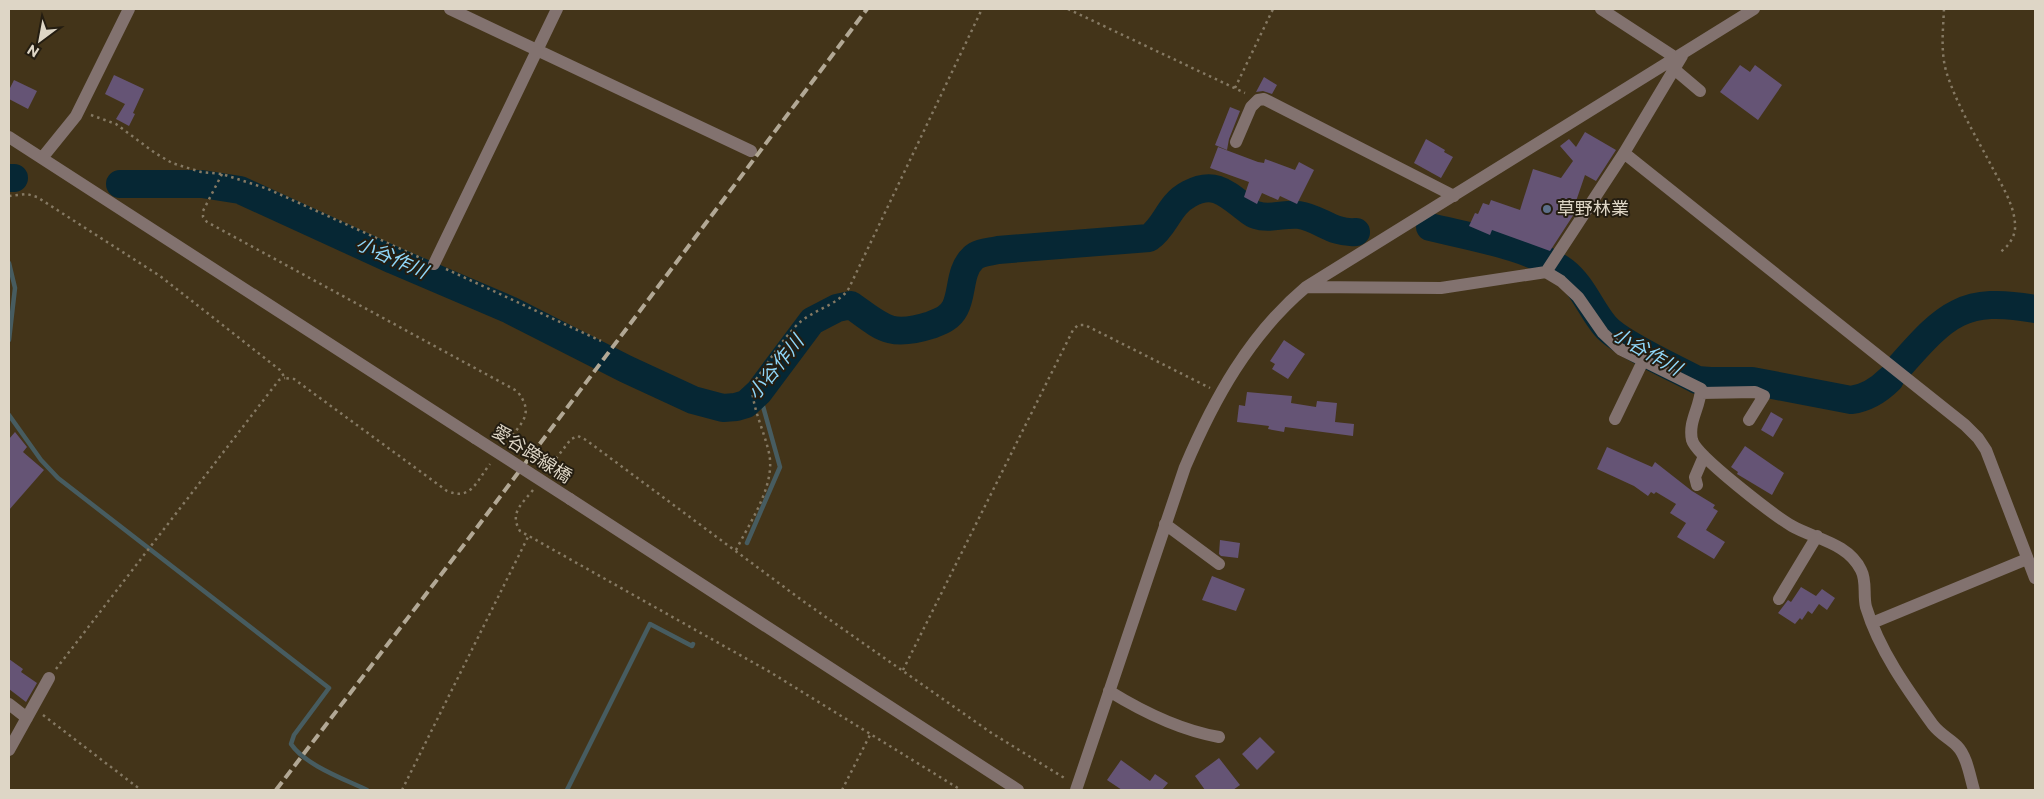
<svg xmlns="http://www.w3.org/2000/svg" width="2044" height="799" font-family="Commissioner,'Noto Sans JP',sans-serif">
	<style>
		.lines { fill: none; stroke-linecap: round; stroke-linejoin: round }
		.stream { stroke: #475c60; stroke-width: 4.5 }
		.river { stroke: #062734; stroke-width: 28 }
		.building { fill: #655475 }
		.path { stroke: #857963; stroke-width: 2.5; stroke-dasharray: 2.5 4; stroke-linecap: butt }
		.minor { stroke: #82726f; stroke-width: 12 }
		.rail { stroke: #b2a895; stroke-width: 4; stroke-dasharray: 10 5; stroke-linecap: butt }
		.minor-bridge { stroke: #82726f; stroke-width: 12 }
		.service-dot { fill: #5c6f8a; stroke: #241d11; stroke-width: 2 }
		.labels { text-anchor: middle; stroke-width: 4; stroke-linejoin: round; paint-order: stroke }
		.poi-label { font-size: 18px; fill: #ded6c6; stroke: #241d11; text-anchor: start }
		.street-label { font-size: 18px; fill: #ded6c6; stroke: #241d11 }
		.water-label { font-size: 19px; font-style: italic; fill: #8fd6f8; stroke: #241d11 }
	</style>
	<rect width="100%" height="100%" fill="#433419"/>
	<g class="lines">
		<path class="stream" d="M 9,263 L 15,288 L 9,340
			M 9,415 L 41,460 L 58,478 L 329,688 L 294,735 L 291,744 C 305,765 344,779 367,790
			M 747,543 L 780,467 L 759,392
			M 567,790 L 650,624 L 692,646 L 693,644"/>
		<path class="river" d="M 9,178 L 14,178
			M 120,184 L 202,184 L 240,190 L 393,260 L 510,310 L 626,369 L 693,400 L 723,408 L 736,407 L 746,404 L 759,392 L 812,321 L 837,308 L 851,305 C 883,328 890,338 931,325 C 941,321 950,318 955,308 C 963,293 959,271 973,258 C 979,252 990,252 998,250 L 1149,238 C 1167,225 1168,205 1189,194 C 1213,181 1225,192 1244,207 C 1248,210 1252,214 1256,215 C 1270,220 1285,213 1299,215 C 1320,218 1332,234 1356,232
			M 1430,227 C 1471,237 1531,247 1564,271 C 1583,286 1590,308 1605,326 C 1619,343 1675,368 1697,380 L 1710,381 L 1752,381 L 1851,400 C 1867,398 1879,390 1890,379
			M 1901,365 C 1946,314 1964,296 2035,309"/>
	</g>
	<path class="building" d="M 1740,65 L 1750,72 L 1755,65 L 1782,85 L 1758,120 L 1720,92 Z
		M 114,75 L 144,89 L 133,113 L 135,114 L 129,126 L 116,119 L 125,104 L 105,94 Z
		M 1264,77 L 1277,85 L 1272,94 L 1263,91 L 1256,92 Z
		M 14,80 L 37,91 L 28,109 L 9,99 L 9,90 Z
		M 1230,107 L 1240,111 L 1229,139 L 1227,150 L 1215,145 Z
		M 1585,132 L 1616,150 L 1596,181 L 1585,175 L 1573,210 L 1576,211 L 1550,251 L 1492,230 L 1490,235 L 1469,226 L 1475,213 L 1478,214 L 1483,203 L 1489,205 L 1491,200 L 1520,210 L 1533,169 L 1561,178 L 1573,161 L 1560,146 L 1569,139 L 1576,147 Z
		M 1426,139 L 1445,150 L 1444,152 L 1453,157 L 1441,178 L 1414,163 Z
		M 1218,147 L 1258,162 L 1264,163 L 1265,159 L 1295,170 L 1299,162 L 1314,170 L 1297,204 L 1280,196 L 1278,200 L 1262,193 L 1257,204 L 1244,197 L 1249,182 L 1210,168 Z
		M 1284,340 L 1305,354 L 1288,379 L 1272,369 L 1275,364 L 1270,361 Z
		M 1247,392 L 1292,396 L 1291,403 L 1316,407 L 1317,401 L 1337,403 L 1335,422 L 1354,424 L 1353,436 L 1285,427 L 1284,432 L 1268,429 L 1269,426 L 1237,422 L 1239,405 L 1245,406 Z
		M 1771,412 L 1783,419 L 1773,437 L 1761,430 Z
		M 15,432 L 27,447 L 23,452 L 44,470 L 9,510 L 9,439 Z
		M 1745,446 L 1784,473 L 1772,495 L 1737,474 L 1738,472 L 1731,467 Z
		M 1607,447 L 1652,467 L 1655,462 L 1692,491 L 1715,505 L 1713,508 L 1718,511 L 1706,530 L 1725,542 L 1714,559 L 1677,537 L 1686,523 L 1670,513 L 1676,504 L 1656,492 L 1654,494 L 1651,492 L 1648,496 L 1634,486 L 1597,469 Z
		M 1220,540 L 1240,543 L 1238,558 L 1221,556 L 1219,554 Z
		M 1212,576 L 1245,589 L 1236,611 L 1202,600 Z
		M 1801,587 L 1816,596 L 1822,589 L 1835,598 L 1827,610 L 1819,604 L 1812,614 L 1808,611 L 1802,620 L 1800,618 L 1795,624 L 1778,613 L 1788,600 L 1791,602 Z
		M 9,659 L 23,669 L 21,672 L 37,683 L 26,702 L 9,689 Z
		M 1260,737 L 1275,752 L 1257,770 L 1242,754 Z
		M 1219,758 L 1240,785 L 1233,790 L 1205,790 L 1195,776 Z
		M 1121,760 L 1150,781 L 1155,774 L 1168,783 L 1162,790 L 1122,790 L 1107,780 Z"/>
	<g class="lines">
		<path class="path" d="M 1068,9 L 1245,93
			M 1944,9 C 1943,32 1940,55 1948,77 C 1959,109 1977,138 1992,167 C 2001,184 2014,204 2015,224 C 2016,236 2009,246 1999,253
			M 1235,88 L 1273,9
			M 91,115 L 116,124 L 155,153 L 172,163 L 201,172 L 222,174 L 268,189 L 423,259
			M 222,174 L 203,211 L 203,217 L 207,222 L 517,391 C 535,414 522,422 507,442
			M 9,196 L 27,194 L 37,197 L 160,276 L 280,370 L 285,378 L 294,379 L 447,491 C 471,501 476,482 490,464
			M 446,269 L 601,341
			M 548,469 L 571,439 L 578,436 L 586,440 L 803,601 L 990,732 L 1066,779
			M 533,490 C 522,504 509,513 520,531 L 770,672 L 961,790
			M 736,550 C 750,522 776,485 769,453 C 764,430 752,408 752,385 C 766,366 782,339 799,323 C 813,310 840,304 849,288 L 982,9
			M 56,669 L 279,380 L 285,378
			M 903,670 L 1073,330 L 1078,325 L 1085,325 L 1210,388
			M 43,715 L 141,790
			M 402,790 L 528,537
			M 842,790 L 871,733"/>
		<path class="minor" d="M 450,9 L 751,151
			M 1601,9 L 1676,58
			M 1674,69 L 1700,91
			M 9,137 L 475,438
			M 1236,142 L 1251,107 L 1258,100 L 1264,99 L 1454,196
			M 1624,153 L 1965,425 L 1978,438 L 1986,450 L 2035,578
			M 42,158 L 76,116 L 129,9
			M 434,264 L 557,9
			M 1546,272 L 1561,281 L 1578,297 L 1603,333 L 1620,349 L 1701,389 C 1700,408 1688,421 1692,440 C 1696,456 1775,516 1792,526 C 1815,539 1848,543 1861,570 C 1867,581 1863,595 1866,607 C 1879,650 1907,689 1933,725 C 1941,735 1949,738 1957,746 C 1967,756 1970,777 1974,790
			M 1306,287 L 1441,288 L 1546,272 L 1624,153 L 1682,56
			M 1701,393 L 1755,392 L 1764,396 L 1749,420
			M 1615,419 L 1643,361
			M 1697,485 L 1695,477 L 1704,456
			M 570,499 L 1018,790
			M 1165,524 L 1219,564
			M 1779,599 L 1817,536
			M 1872,623 L 2027,559
			M 1109,691 C 1143,712 1179,730 1219,737
			M 9,704 L 27,718
			M 9,750 L 49,678
			M 1076,790 L 1185,467 C 1214,399 1249,335 1306,287 L 1754,9"/>
		<path class="rail" d="M 276,790 L 466,542 L 867,9"/>
		<path class="minor-bridge" d="M 475,438 L 570,499"/>
	</g>
	<circle class="service-dot" cx="1547" cy="209" r="5"/>
	<g class="labels">
		<g class="poi-label">
			<text x="1557" y="215">草野林業</text>
		</g>
		<g class="street-label">
			<text transform="translate(532 454) rotate(33)" y="6">愛谷跨線橋</text>
		</g>
		<g class="water-label">
			<text transform="translate(392 257) rotate(24)" y="7">小谷作川</text>
			<text transform="translate(1647 351) rotate(30)" y="7">小谷作川</text>
			<text transform="translate(775 367) rotate(-51)" y="7">小谷作川</text>
		</g>
	</g>
	<rect width="2044" height="799" fill="none" stroke="#ded6c6" stroke-width="20"/>
	<g transform="translate(40 40) rotate(212)" stroke="#241d11" stroke-width="4" paint-order="stroke">
	<path d="M0-4L9 19L0 12L-9 19Z" fill="#ded6c6"/>
	<text y="-8" font-size="14" font-weight="bold" text-anchor="middle" fill="#ded6c6">N</text>
	</g>
</svg>
